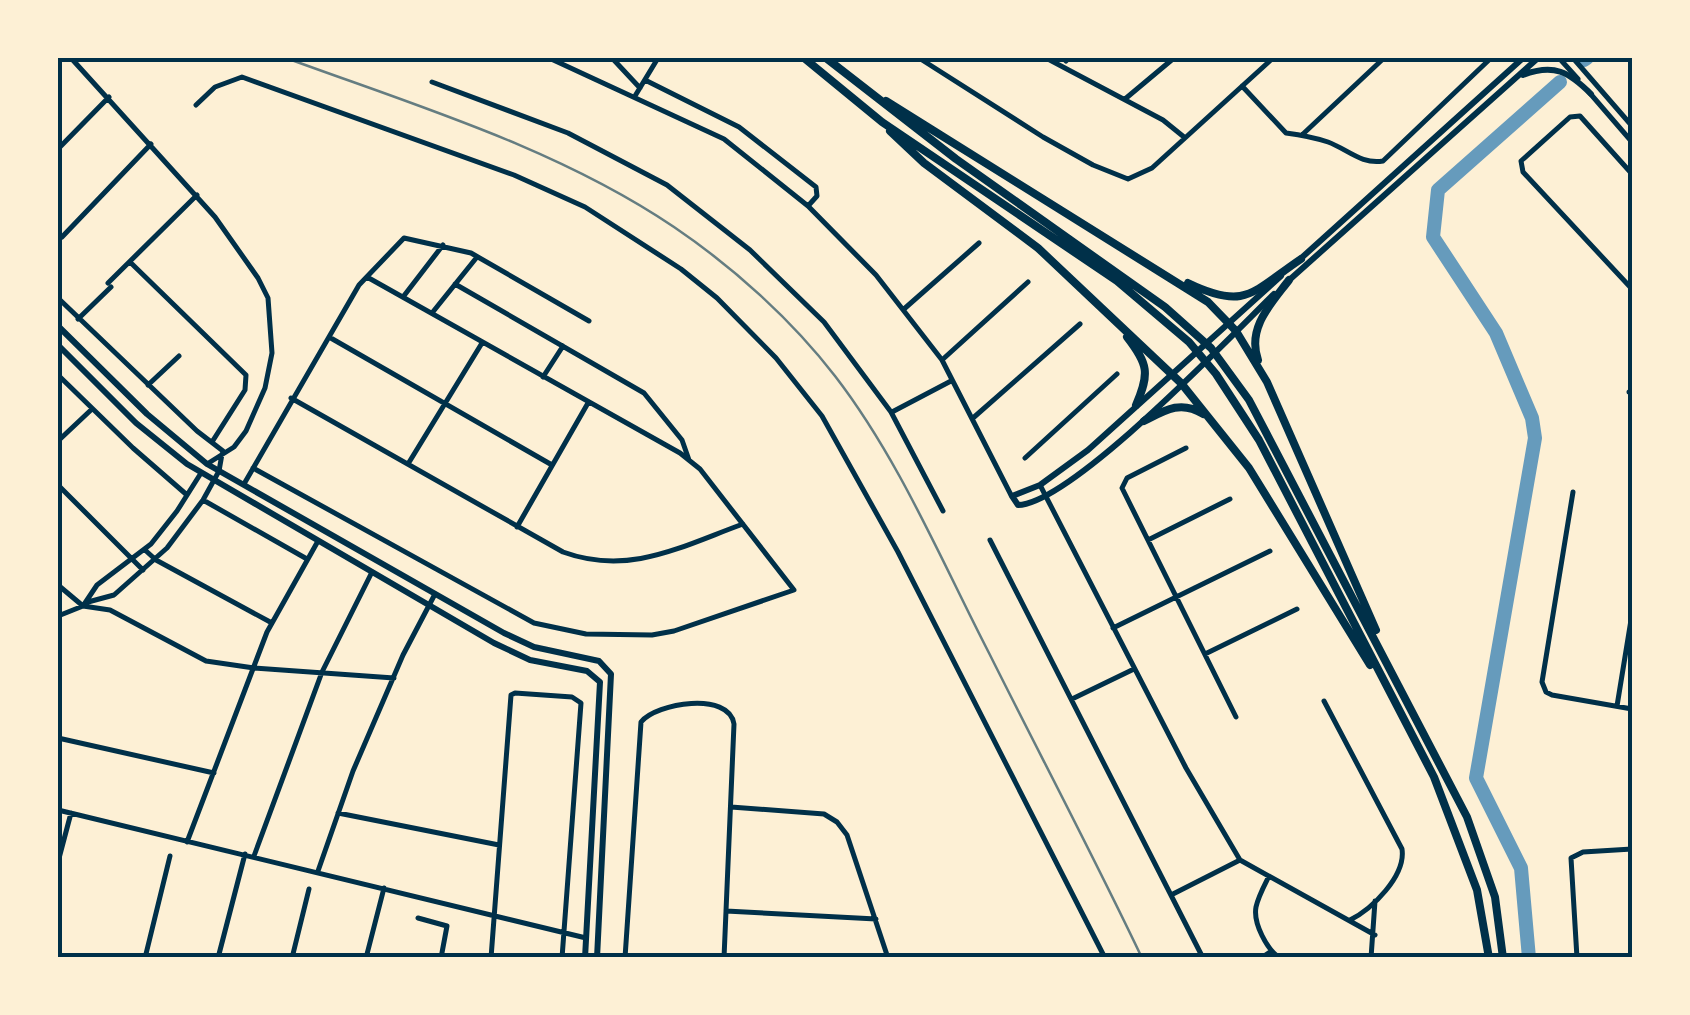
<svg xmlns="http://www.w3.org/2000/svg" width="1690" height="1015" font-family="'Golos Text',sans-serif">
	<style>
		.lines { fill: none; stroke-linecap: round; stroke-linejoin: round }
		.river { stroke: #669bbc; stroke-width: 14 }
		.minor { stroke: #003049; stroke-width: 5 }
		.tertiary { stroke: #003049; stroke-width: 6 }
		.trunk { stroke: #003049; stroke-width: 8 }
		.rail { stroke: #657d81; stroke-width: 2.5 }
		.neatline { fill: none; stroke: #003049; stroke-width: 4 }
	</style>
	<rect width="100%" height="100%" fill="#fdf0d5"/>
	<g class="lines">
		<path class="river" d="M 1584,60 L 1587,58
			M 1529,958 L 1521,868 L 1476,778 L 1535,438 L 1532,418 L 1496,333 L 1433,237 L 1438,190 L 1560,82"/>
		<path class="minor" d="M 71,58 L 215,217 L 258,278 L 268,298 L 272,353 L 265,388 L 246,431 L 234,447 L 207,464
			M 549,58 L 724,139 L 808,206 L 876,275 L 942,360 L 1011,495
			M 612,58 L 640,88
			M 919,58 L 1043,137 L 1093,165 L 1128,179 L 1152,168 L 1273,58
			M 1046,58 L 1163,120 L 1184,137
			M 1063,58 L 1066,61
			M 1559,58 L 1578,79
			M 1573,58 L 1632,126
			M 58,60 L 60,58
			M 645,80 L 739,127 L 816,187 L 817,196 L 808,206
			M 432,82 L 568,133 L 667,185 L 750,250 L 824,322 L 891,412 L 943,511
			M 1242,86 L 1286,133 C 1301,135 1313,137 1328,142 C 1347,149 1362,165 1383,161 L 1491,58
			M 1588,91 L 1632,142
			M 635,96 L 658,58
			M 1125,99 L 1174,58
			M 196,105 L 215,87 L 242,77 L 514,175 L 585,207 L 681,269 L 717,298 L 776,358 L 822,416 L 898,552 L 1105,958
			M 1303,134 L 1384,58
			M 58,149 L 109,97
			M 1632,174 L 1580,116 L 1570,117 L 1521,161 L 1523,172 L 1632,289
			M 62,237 L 151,144
			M 131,263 L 246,375 L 245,390 L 212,442
			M 108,283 L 197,195
			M 455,284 L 644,393 L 682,440 L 689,460
			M 403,297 L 443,245
			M 58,298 L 197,431 L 223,451
			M 904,309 L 979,243
			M 432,313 L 477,257
			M 78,319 L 111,287
			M 329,337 L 552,465
			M 942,360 L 1028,282
			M 58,375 L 133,448 L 187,495
			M 543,377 L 563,346
			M 148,385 L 179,356
			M 1629,392 L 1632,392
			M 291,398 L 563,552 C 629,576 680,547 743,524
			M 892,412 L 951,381
			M 973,418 L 1080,324
			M 58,441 L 92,409
			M 1186,448 L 1127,478 L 1122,488 L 1236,717
			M 1025,458 L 1117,374
			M 408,464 L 482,343
			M 253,468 L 534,623 L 586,634 L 652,635 L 674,631 L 794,590 L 700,469 L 680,453 L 367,277
			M 244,484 L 359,285 L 404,238 L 471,253 L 589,321
			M 58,485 L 143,570
			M 1040,485 L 1186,768 L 1240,860 L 1375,935
			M 1573,492 L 1542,682 L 1546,692 L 1552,695 L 1632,709
			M 203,500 L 307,559
			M 517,527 L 588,403
			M 990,540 L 1203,958
			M 1148,540 L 1230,499
			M 145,550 L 156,560 L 272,623
			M 58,585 L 83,606 L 110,610 L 206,661 L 254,668 L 394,678
			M 88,602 L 114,595 L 167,548 L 203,500 L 219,471 L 222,454
			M 58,616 L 83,606 L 97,585 L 151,544 L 177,511 L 201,473
			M 1113,628 L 1270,551
			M 1205,654 L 1297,609
			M 1072,699 L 1134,669
			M 1324,701 L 1402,849 C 1406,876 1372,909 1350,920
			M 1617,706 L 1632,614
			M 58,738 L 214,773
			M 731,807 L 824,814 L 837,822 L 847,835 L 888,958
			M 58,810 L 586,938
			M 338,813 L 499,845
			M 187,842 L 267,632 L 318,541
			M 254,856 L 322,672 L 372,572
			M 58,862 L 71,813
			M 318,871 L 353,771 L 403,655 L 435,594
			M 1269,876 C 1264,886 1258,897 1256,907 C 1253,923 1267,950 1280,958
			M 1173,894 L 1240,860
			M 726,911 L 876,919
			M 418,918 L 447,926 L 441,958
			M 145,958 L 170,856
			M 218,958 L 245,854
			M 292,958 L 309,889
			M 366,958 L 384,888
			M 491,958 L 511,695 L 515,693 L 572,697 L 581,703 L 562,958
			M 625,958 L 641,722 C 656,703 729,691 734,724 L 724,958
			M 1261,958 L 1270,952
			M 1371,958 L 1375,901
			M 1577,958 L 1571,858 L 1583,852 L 1632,849"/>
		<path class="tertiary" d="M 1523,75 C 1554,63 1569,72 1591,94
			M 1298,261 L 1523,58
			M 1287,282 L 1538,58
			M 1274,294 C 1229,338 1072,503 1018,505 L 1012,496 L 1040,485 L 1088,450 L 1281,276
			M 58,326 L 147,414 L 207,464 L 504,633 L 534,647 L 599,661 L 611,674 L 597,958
			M 58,345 L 136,423 L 187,464 L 494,643 L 530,660 L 587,671 L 600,682 L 585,958"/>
		<path class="trunk" d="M 804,58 L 882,122 L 1117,281 L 1189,342 L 1216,374 L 1259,440 L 1434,777 L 1477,890 L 1489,958
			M 826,58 L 956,159 L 1165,307 L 1211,348 L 1249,400 L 1467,817 L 1495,897 L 1503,958
			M 886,101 L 1208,302 L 1236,331 L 1267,382
			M 890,131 L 924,163 L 1038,248 L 1181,383 L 1249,468 L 1370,665
			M 1188,283 C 1246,311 1252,292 1301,259
			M 1127,337 C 1148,364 1150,373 1136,405
			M 1258,360 C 1247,328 1270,305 1289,280
			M 1267,382 L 1376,630
			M 1144,421 C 1165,410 1181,400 1203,414"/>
		<path class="rail" d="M 286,58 C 417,106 557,148 674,227 C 733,267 791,319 835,376 C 899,459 941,560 989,653 C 1040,755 1093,855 1142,958"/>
	</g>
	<rect width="1690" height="1015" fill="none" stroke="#fdf0d5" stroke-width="120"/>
	<rect x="60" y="60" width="1570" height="895" class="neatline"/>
</svg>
